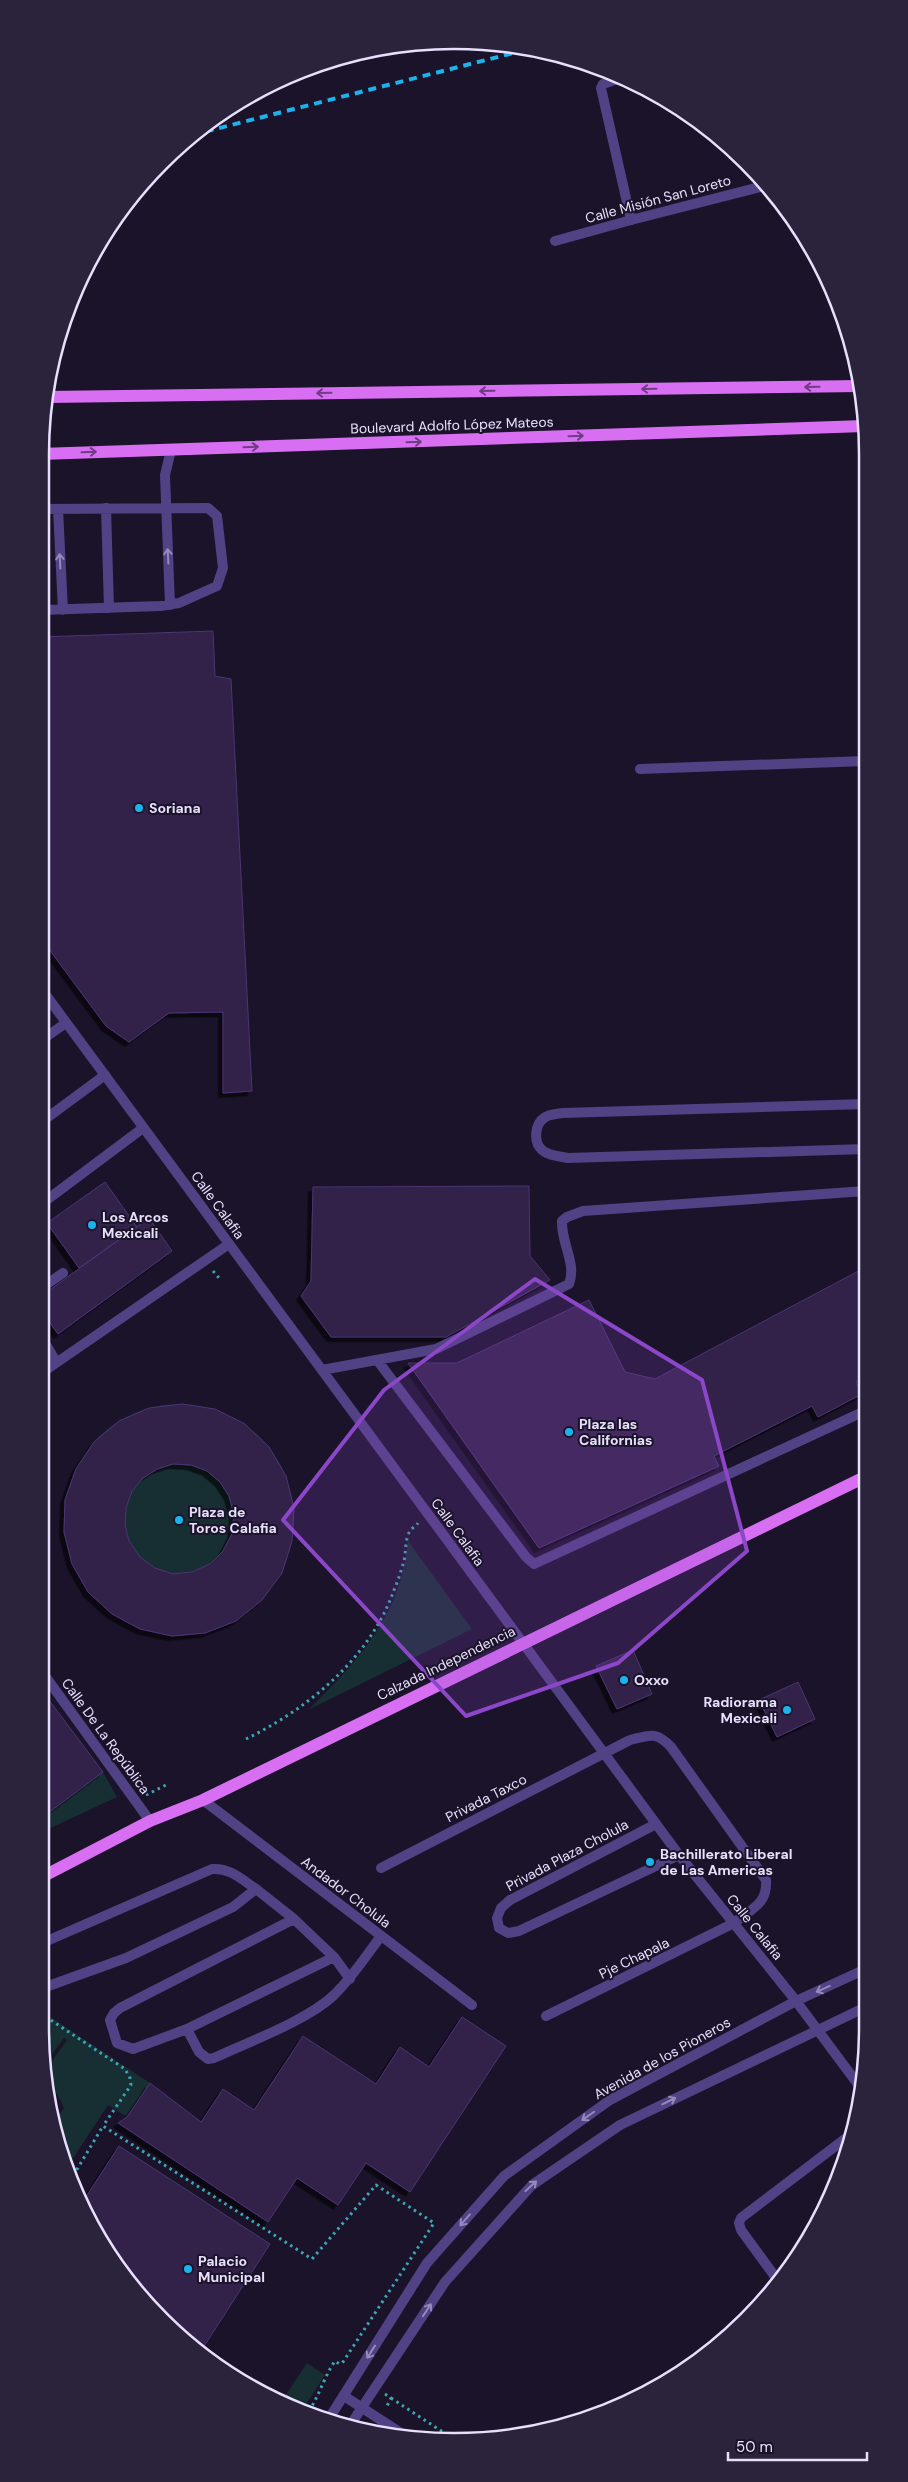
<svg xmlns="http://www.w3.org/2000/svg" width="908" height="2482" font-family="'DM Sans',sans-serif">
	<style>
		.green { fill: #172f33 }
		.building { fill: #302149; stroke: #4c3573; fill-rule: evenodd; filter: url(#shadow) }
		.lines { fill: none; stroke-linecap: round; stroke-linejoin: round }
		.path { stroke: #3ca6b3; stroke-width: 3; stroke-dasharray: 2.5 4; stroke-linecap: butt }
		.service { stroke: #504284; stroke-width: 10 }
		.minor { stroke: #504284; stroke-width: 10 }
		.tertiary { stroke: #504284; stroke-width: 10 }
		.primary { stroke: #d86ff3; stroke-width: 12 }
		.rail { stroke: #1bb3ec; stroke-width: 4; stroke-dasharray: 8 6; stroke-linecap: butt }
		.oneway { stroke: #703c84 }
		.oneway2 { stroke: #9489ba }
		.marked { fill: #8b47c8; fill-opacity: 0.2; stroke: #8b47c8; stroke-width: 4; stroke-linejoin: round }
		.poi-dot { fill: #1bb3ec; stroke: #1b132a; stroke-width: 2 }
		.labels { text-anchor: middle; stroke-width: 4; stroke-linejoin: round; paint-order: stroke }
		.street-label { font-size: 14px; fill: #e7dffc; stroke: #1b132a }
		.poi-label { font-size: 14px; font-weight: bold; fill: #e7dffc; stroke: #1b132a; text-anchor: start }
		.rim { fill: none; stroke: #e7dffc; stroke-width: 2.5 }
	</style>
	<defs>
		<filter id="shadow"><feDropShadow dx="-4.5" dy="4.5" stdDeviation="0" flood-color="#0009"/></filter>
	</defs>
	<rect width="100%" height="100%" fill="#1b132a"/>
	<path class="green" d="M64 1519a115 115 0 1 1 230 0a115 115 0 1 1-230 0Z
		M 408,1541 L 472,1629 L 308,1710 C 359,1660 401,1615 408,1541 Z
		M 103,1772 L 117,1797 L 40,1833 L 40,1819 Z
		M 40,2010 L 150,2083 L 127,2117 L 108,2105 L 66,2169 L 53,2124 L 64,2108 L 45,2071 L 67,2040 L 64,2038 L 44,2065 Z
		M 307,2363 L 325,2375 L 303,2409 L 281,2402 Z"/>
	<path class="building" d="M 213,631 L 215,676 L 231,679 L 252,1091 L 223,1093 L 223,1012 L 169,1013 L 129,1042 L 106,1026 L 40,937 L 40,637 Z
		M 105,1182 L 137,1227 L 79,1268 L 47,1223 Z
		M 529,1186 L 530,1256 L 550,1280 L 446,1337 L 331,1337 L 301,1296 L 311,1281 L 313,1187 Z
		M 149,1218 L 172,1251 L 58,1334 L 40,1309 L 40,1297 Z
		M 866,1267 L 867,1377 L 856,1382 L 862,1394 L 818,1417 L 812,1406 L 714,1456 L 719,1466 L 539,1548 L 408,1363 L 457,1363 L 589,1300 L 625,1372 L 655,1379 Z
		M 182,1404 L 215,1409 L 245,1424 L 269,1447 L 286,1476 L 294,1508 L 292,1541 L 282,1573 L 262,1600 L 236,1621 L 205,1633 L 172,1636 L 140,1629 L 112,1614 L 88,1592 L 72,1564 L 64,1532 L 65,1500 L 76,1469 L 94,1442 L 119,1421 L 149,1408 ZM 173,1464 L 191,1465 L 207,1471 L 220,1482 L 229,1496 L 234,1515 L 232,1534 L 223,1551 L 210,1564 L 192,1572 L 173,1574 L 155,1568 L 140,1557 L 129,1541 L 125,1525 L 126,1508 L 132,1491 L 143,1478 L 157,1469 Z
		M 633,1650 L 652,1694 L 617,1709 L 596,1666 Z
		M 798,1682 L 815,1719 L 777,1737 L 759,1700 Z
		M 40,1688 L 103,1772 L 40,1819 Z
		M 462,2017 L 506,2046 L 410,2192 L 366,2163 L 338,2205 L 297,2178 L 268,2222 L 118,2123 L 127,2117 L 150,2083 L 201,2122 L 223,2089 L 254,2110 L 303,2036 L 376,2084 L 400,2047 L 429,2067 Z
		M 119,2146 L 270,2244 L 199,2354 L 143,2301 L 82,2203 Z"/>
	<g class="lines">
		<path class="path" d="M 213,1271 L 219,1278
			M 246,1739 C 309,1708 370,1658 394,1590 C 398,1581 401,1571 404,1561 C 406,1552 405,1538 410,1531 C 412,1528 416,1526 418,1523
			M 146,1795 L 166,1785
			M 40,2013 L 125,2069 L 130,2078 L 131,2085 L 103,2126
			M 70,2181 L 103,2126 L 312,2259 L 376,2185 L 434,2223 L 341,2365
			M 385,2394 L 391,2398 L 386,2408
			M 391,2398 L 455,2440
			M 309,2411 C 320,2394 324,2377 335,2361 L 341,2365"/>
		<path class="service" d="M 555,241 L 631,220
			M 106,508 L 109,608
			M 40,509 L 208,508 L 217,516 L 223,568 L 217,586 L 179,603 L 160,606 L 40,610
			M 58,509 L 63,610
			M 170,605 L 165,475 L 171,450
			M 640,769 L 865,761
			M 40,1004 L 48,998
			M 40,1041 L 66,1023
			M 866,1104 L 563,1113 C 557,1114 549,1114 544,1118 C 535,1124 533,1142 542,1150 C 549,1156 559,1156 568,1158 L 866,1149
			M 40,1123 L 105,1075
			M 40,1205 L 143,1128
			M 40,1289 L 63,1273
			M 40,1334 L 56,1362
			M 377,1360 L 526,1557 L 534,1564 L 867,1410
			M 322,1370 L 436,1349 L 569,1284 C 577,1264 561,1243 562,1221 L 567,1217 L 583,1211 L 866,1191
			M 40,1374 L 229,1244
			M 203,1800 L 472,2005
			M 656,1824 L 510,1900 L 501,1908 L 497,1918 L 499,1928 L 508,1933 L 519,1931 L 679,1855
			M 381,1868 L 630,1740 C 650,1735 656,1731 671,1747 L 766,1880 C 768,1904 751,1909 734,1923
			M 256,1889 L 294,1919
			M 40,1944 L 212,1869 C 231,1868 241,1879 256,1889 L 233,1907 L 126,1958 L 40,1989
			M 334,1957 L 187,2029 L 199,2052 L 208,2059 L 214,2058 C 248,2042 306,2021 333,1996 C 352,1978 366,1956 381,1936
			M 187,2029 L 133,2049 L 117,2043 L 110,2020 L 114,2013 L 120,2008 L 294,1919 L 334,1957 L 350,1979
			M 779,2282 L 741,2230 L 739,2223 L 741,2218 L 854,2132"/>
		<path class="minor" d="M 620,78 L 603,84 L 601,88 L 631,220 L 768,185
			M 40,1669 L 150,1821
			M 546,2016 L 734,1923
			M 344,2396 L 410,2439"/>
		<path class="tertiary" d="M 40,987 L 679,1855 L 796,2001 L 860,2087
			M 330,2417 L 427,2263 L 504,2176 L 610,2100 L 796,2001 L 868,1968
			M 351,2424 L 445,2282 L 532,2185 L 620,2125 L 868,2006"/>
		<path class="primary" d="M 48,397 L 860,386
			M 40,454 L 864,426
			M 40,1878 L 150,1821 L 203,1800 L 867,1476"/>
		<path class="rail" d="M 192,135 L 529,49"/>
	</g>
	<defs><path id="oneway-shaft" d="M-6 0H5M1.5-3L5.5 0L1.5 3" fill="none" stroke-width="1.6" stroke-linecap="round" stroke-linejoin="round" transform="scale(1.25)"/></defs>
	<g class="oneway">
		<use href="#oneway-shaft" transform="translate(812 387) rotate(179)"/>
		<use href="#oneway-shaft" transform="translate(649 389) rotate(179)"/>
		<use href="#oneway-shaft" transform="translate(487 391) rotate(179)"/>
		<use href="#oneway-shaft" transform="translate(324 393) rotate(179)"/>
		<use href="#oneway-shaft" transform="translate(576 436) rotate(-2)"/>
		<use href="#oneway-shaft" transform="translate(414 442) rotate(-2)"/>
		<use href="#oneway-shaft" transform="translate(251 447) rotate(-2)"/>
		<use href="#oneway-shaft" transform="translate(89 452) rotate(-2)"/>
	</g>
	<g class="oneway2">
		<use href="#oneway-shaft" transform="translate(168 556) rotate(-93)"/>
		<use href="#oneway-shaft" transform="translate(60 561) rotate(-93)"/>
		<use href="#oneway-shaft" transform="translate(823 1989) rotate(156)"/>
		<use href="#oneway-shaft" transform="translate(669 2101) rotate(-26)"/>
		<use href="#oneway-shaft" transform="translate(588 2116) rotate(145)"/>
		<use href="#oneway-shaft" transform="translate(531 2186) rotate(-42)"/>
		<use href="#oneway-shaft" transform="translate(465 2220) rotate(131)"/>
		<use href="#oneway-shaft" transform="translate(427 2310) rotate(-56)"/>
		<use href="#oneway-shaft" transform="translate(371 2352) rotate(122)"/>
	</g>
	<path class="marked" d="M 535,1279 L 702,1380 L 747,1551 L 618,1663 L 466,1716 L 283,1520 L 384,1390 Z"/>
	<g class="poi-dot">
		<circle cx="139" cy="808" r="5"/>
		<circle cx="92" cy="1225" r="5"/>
		<circle cx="569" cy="1432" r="5"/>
		<circle cx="179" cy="1520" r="5"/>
		<circle cx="624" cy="1680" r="5"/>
		<circle cx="787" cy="1710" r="5"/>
		<circle cx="650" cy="1862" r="5"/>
		<circle cx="188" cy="2269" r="5"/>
	</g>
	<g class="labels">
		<g class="street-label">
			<text transform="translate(658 199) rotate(-15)" y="5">Calle Misión San Loreto</text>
			<text transform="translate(452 425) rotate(-2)" y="5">Boulevard Adolfo López Mateos</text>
			<text transform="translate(218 1205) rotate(54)" y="5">Calle Calafia</text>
			<text transform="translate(458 1532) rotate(54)" y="5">Calle Calafia</text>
			<text transform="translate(446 1663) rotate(-26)" y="5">Calzada Independencia</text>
			<text transform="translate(106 1736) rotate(54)" y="5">Calle De La República</text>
			<text transform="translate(486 1798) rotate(-27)" y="5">Privada Taxco</text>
			<text transform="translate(567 1855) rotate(-28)" y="5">Privada Plaza Cholula</text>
			<text transform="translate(346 1892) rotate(37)" y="5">Andador Cholula</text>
			<text transform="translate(755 1927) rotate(51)" y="5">Calle Calafia</text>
			<text transform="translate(634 1958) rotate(-26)" y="5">Pje Chapala</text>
			<text transform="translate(662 2058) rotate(-29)" y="5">Avenida de los Pioneros</text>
		</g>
		<g class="poi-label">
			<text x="149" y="813">Soriana</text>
			<text x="102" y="1222">Los Arcos<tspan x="102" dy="16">Mexicali</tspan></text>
			<text x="579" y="1429">Plaza las<tspan x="579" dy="16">Californias</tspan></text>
			<text x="189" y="1517">Plaza de<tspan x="189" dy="16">Toros Calafia</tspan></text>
			<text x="634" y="1685">Oxxo</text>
			<text x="777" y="1707" text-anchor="end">Radiorama<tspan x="777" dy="16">Mexicali</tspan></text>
			<text x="660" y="1859">Bachillerato Liberal<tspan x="660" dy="16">de Las Americas</tspan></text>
			<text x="198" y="2266">Palacio<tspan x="198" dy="16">Municipal</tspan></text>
		</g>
	</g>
	<path d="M0 0H908V2482H0ZM454 49H454A405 405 0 0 1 859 454V2028A405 405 0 0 1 454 2433H454A405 405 0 0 1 49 2028V454A405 405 0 0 1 454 49Z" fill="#2b233b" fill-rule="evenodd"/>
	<path class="rim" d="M454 49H454A405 405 0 0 1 859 454V2028A405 405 0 0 1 454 2433H454A405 405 0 0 1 49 2028V454A405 405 0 0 1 454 49Z"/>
	<path d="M728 2452v8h139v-8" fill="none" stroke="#e7dffc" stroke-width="2.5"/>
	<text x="736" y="2452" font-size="15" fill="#e7dffc" stroke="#1b132a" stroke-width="4" paint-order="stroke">50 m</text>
</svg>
